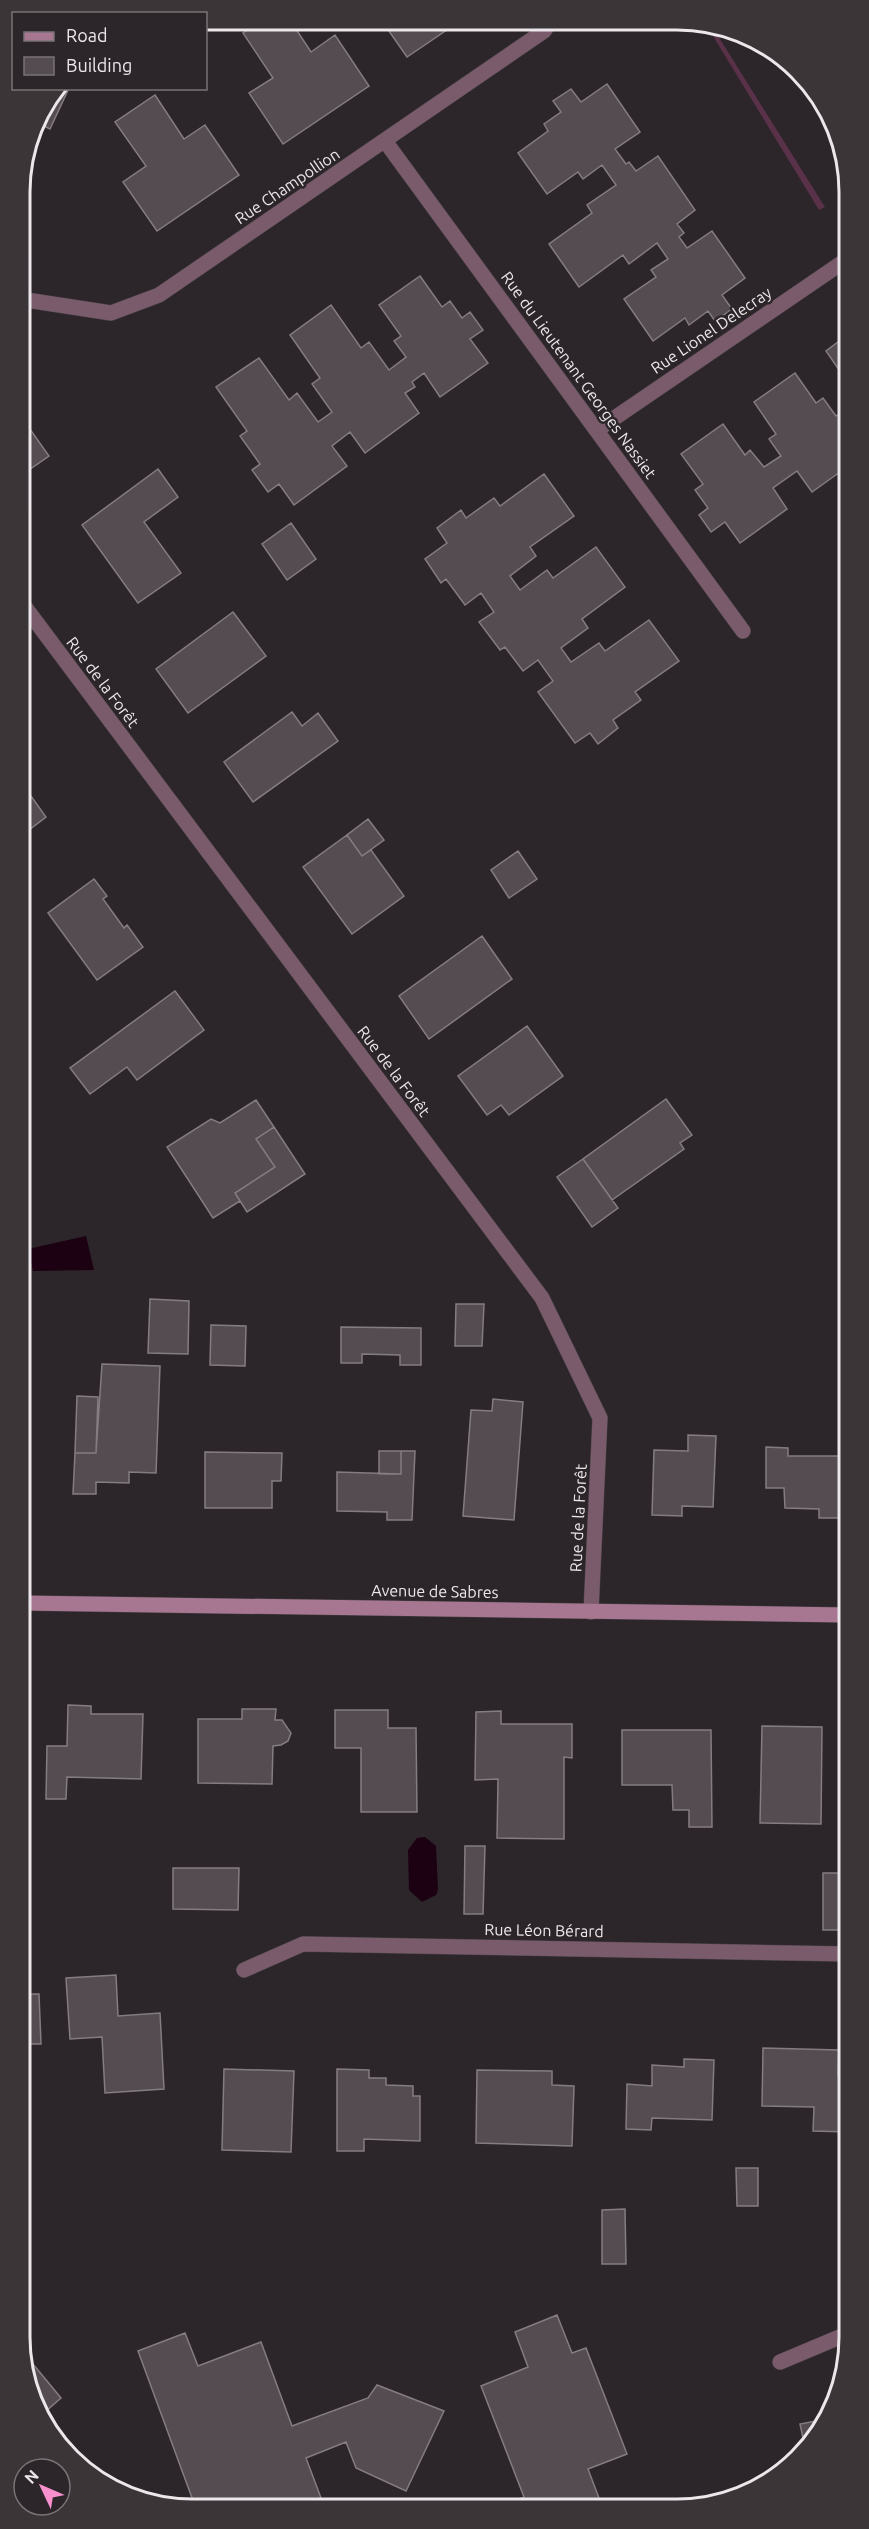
<svg xmlns="http://www.w3.org/2000/svg" width="869" height="2529" font-family="Ubuntu,sans-serif">
	<style>
		.green { fill: #593149 }
		.water { fill: #1c0112 }
		.building { fill: #544c51; stroke: #857c81; stroke-width: 1.5 }
		.lines { fill: none; stroke-linecap: round; stroke-linejoin: round }
		.lane-casing { stroke: #474044; stroke-width: 16 }
		.street-casing { stroke: #474044; stroke-width: 16 }
		.secondary-casing { stroke: #474044; stroke-width: 16 }
		.lane { stroke: #795b6b; stroke-width: 15 }
		.street { stroke: #795b6b; stroke-width: 15 }
		.secondary { stroke: #a77792; stroke-width: 15 }
		.labels { text-anchor: middle; stroke-width: 5; stroke-linejoin: round; paint-order: stroke }
		.street-label { font-size: 16px; fill: #ece7ea; stroke: #2c2529 }
		.rim { fill: none; stroke: #ece7ea; stroke-width: 3 }
	</style>
	<rect width="100%" height="100%" fill="#2c2529"/>
	<path class="green" d="M 705,23 L 710,23 L 825,207 L 819,210 Z"/>
	<path class="water" d="M 86,1236 L 94,1270 L 33,1271 L 28,1249 Z
		M 425,1837 L 436,1846 L 438,1890 L 436,1895 L 422,1902 L 409,1890 L 408,1850 L 417,1838 Z"/>
	<path class="building" d="M 262,20 L 290,20 L 311,52 L 335,35 L 369,86 L 283,144 L 249,93 L 273,78 L 243,33 Z
		M 382,21 L 460,21 L 407,57 Z
		M 607,84 L 640,132 L 615,149 L 626,164 L 629,162 L 636,171 L 658,156 L 695,210 L 677,224 L 684,233 L 679,237 L 687,248 L 712,231 L 745,278 L 722,295 L 732,309 L 715,321 L 708,311 L 689,325 L 685,318 L 653,341 L 624,299 L 656,277 L 651,270 L 668,259 L 657,243 L 629,264 L 623,255 L 579,287 L 549,244 L 592,213 L 587,205 L 616,185 L 602,165 L 583,179 L 578,172 L 547,194 L 518,153 L 548,131 L 544,124 L 561,112 L 553,101 L 571,89 L 581,102 Z
		M 58,88 L 69,88 L 50,129 L 36,122 L 37,115 Z
		M 155,95 L 184,139 L 205,125 L 239,175 L 157,231 L 123,182 L 146,166 L 115,122 Z
		M 420,276 L 442,307 L 450,301 L 462,318 L 470,312 L 483,330 L 470,339 L 488,363 L 440,397 L 424,373 L 412,382 L 415,387 L 405,393 L 419,413 L 365,453 L 350,432 L 332,446 L 347,466 L 294,505 L 279,484 L 268,492 L 252,470 L 260,464 L 240,436 L 247,431 L 216,387 L 259,358 L 289,400 L 297,393 L 318,422 L 332,412 L 312,384 L 320,378 L 290,335 L 331,305 L 361,348 L 369,342 L 389,370 L 406,357 L 394,341 L 401,336 L 379,305 Z
		M 846,336 L 846,380 L 826,351 Z
		M 795,373 L 816,403 L 823,398 L 836,416 L 846,409 L 847,435 L 844,436 L 847,467 L 812,492 L 797,471 L 773,488 L 787,509 L 740,543 L 725,522 L 711,532 L 699,515 L 708,508 L 695,490 L 703,484 L 681,454 L 723,424 L 745,455 L 750,450 L 764,467 L 781,456 L 769,439 L 776,434 L 754,402 Z
		M 20,415 L 49,456 L 20,476 Z
		M 158,469 L 178,497 L 144,522 L 181,573 L 138,603 L 82,525 Z
		M 544,474 L 574,516 L 530,547 L 536,556 L 510,576 L 520,590 L 547,570 L 553,578 L 596,547 L 625,587 L 582,619 L 588,628 L 561,648 L 571,662 L 599,643 L 605,651 L 649,620 L 679,661 L 635,692 L 641,700 L 613,720 L 618,728 L 598,744 L 590,733 L 575,743 L 538,692 L 553,681 L 538,660 L 523,671 L 505,647 L 500,650 L 479,622 L 494,612 L 481,593 L 465,605 L 446,579 L 441,583 L 425,559 L 447,543 L 437,528 L 461,510 L 466,518 L 494,498 L 500,506 Z
		M 291,523 L 316,559 L 287,580 L 262,544 Z
		M 233,612 L 266,656 L 188,713 L 156,669 Z
		M 292,712 L 302,726 L 318,713 L 338,741 L 253,802 L 224,762 Z
		M 21,782 L 46,817 L 21,836 Z
		M 368,819 L 384,840 L 362,856 L 347,835 Z
		M 347,835 L 362,856 L 371,850 L 404,896 L 352,934 L 303,867 Z
		M 518,851 L 537,879 L 509,898 L 491,870 Z
		M 94,879 L 107,896 L 103,899 L 124,928 L 127,925 L 143,947 L 97,980 L 48,913 Z
		M 482,936 L 512,979 L 429,1039 L 399,996 Z
		M 175,991 L 204,1030 L 137,1080 L 127,1067 L 90,1094 L 70,1068 Z
		M 527,1026 L 563,1076 L 509,1115 L 501,1105 L 487,1115 L 458,1076 Z
		M 666,1099 L 692,1135 L 680,1143 L 684,1149 L 612,1200 L 583,1159 Z
		M 256,1100 L 274,1127 L 256,1139 L 275,1167 L 235,1193 L 240,1201 L 213,1218 L 167,1147 L 211,1119 L 220,1123 Z
		M 274,1127 L 305,1174 L 247,1212 L 235,1193 L 275,1167 L 256,1139 Z
		M 583,1159 L 618,1208 L 592,1227 L 557,1177 Z
		M 150,1299 L 189,1301 L 188,1354 L 148,1353 Z
		M 456,1304 L 484,1304 L 482,1346 L 455,1346 Z
		M 211,1325 L 246,1326 L 245,1366 L 210,1365 Z
		M 341,1327 L 421,1328 L 421,1365 L 400,1365 L 400,1355 L 362,1354 L 362,1363 L 341,1363 Z
		M 102,1364 L 160,1366 L 156,1473 L 129,1472 L 129,1483 L 96,1482 L 96,1494 L 73,1494 L 75,1453 L 96,1453 Z
		M 77,1396 L 98,1397 L 96,1453 L 75,1453 Z
		M 493,1399 L 523,1402 L 514,1520 L 463,1516 L 471,1410 L 492,1411 Z
		M 688,1435 L 716,1436 L 713,1507 L 682,1506 L 682,1516 L 652,1515 L 654,1450 L 688,1451 Z
		M 766,1447 L 788,1448 L 788,1456 L 847,1456 L 847,1518 L 819,1518 L 819,1509 L 785,1508 L 784,1488 L 766,1488 Z
		M 379,1451 L 401,1451 L 401,1474 L 379,1474 Z
		M 401,1451 L 415,1451 L 412,1520 L 387,1520 L 387,1512 L 337,1511 L 337,1472 L 401,1474 Z
		M 205,1452 L 282,1453 L 281,1481 L 272,1481 L 272,1508 L 205,1508 Z
		M 68,1705 L 91,1706 L 91,1714 L 143,1714 L 141,1779 L 67,1777 L 66,1799 L 46,1799 L 47,1746 L 67,1746 Z
		M 242,1709 L 276,1709 L 275,1720 L 282,1720 L 291,1733 L 288,1741 L 281,1745 L 273,1746 L 272,1784 L 198,1783 L 198,1719 L 242,1719 Z
		M 335,1710 L 388,1710 L 388,1728 L 416,1728 L 417,1812 L 361,1812 L 361,1748 L 335,1748 Z
		M 501,1711 L 501,1724 L 572,1724 L 572,1758 L 564,1757 L 564,1839 L 497,1838 L 498,1779 L 475,1780 L 476,1712 Z
		M 762,1726 L 822,1727 L 821,1824 L 760,1823 Z
		M 622,1730 L 711,1730 L 712,1827 L 689,1827 L 689,1810 L 673,1810 L 672,1785 L 622,1785 Z
		M 465,1846 L 485,1846 L 483,1914 L 464,1914 Z
		M 173,1868 L 239,1868 L 238,1910 L 173,1909 Z
		M 823,1873 L 848,1873 L 849,1930 L 823,1930 Z
		M 116,1975 L 118,2016 L 160,2013 L 164,2089 L 105,2093 L 102,2037 L 70,2039 L 66,1978 Z
		M 22,1994 L 39,1994 L 41,2044 L 22,2044 Z
		M 763,2048 L 839,2050 L 838,2074 L 849,2074 L 849,2132 L 813,2131 L 814,2107 L 762,2106 Z
		M 684,2059 L 714,2060 L 712,2120 L 652,2118 L 651,2130 L 626,2129 L 627,2084 L 652,2086 L 652,2065 L 684,2067 Z
		M 224,2069 L 294,2071 L 291,2152 L 222,2150 Z
		M 337,2069 L 369,2070 L 369,2078 L 386,2078 L 386,2085 L 413,2086 L 413,2096 L 420,2096 L 420,2141 L 364,2139 L 364,2151 L 337,2151 Z
		M 477,2070 L 552,2071 L 552,2085 L 574,2086 L 572,2146 L 476,2143 Z
		M 736,2168 L 758,2168 L 758,2206 L 737,2206 Z
		M 625,2209 L 626,2264 L 602,2264 L 602,2210 Z
		M 557,2315 L 572,2353 L 586,2348 L 627,2454 L 588,2469 L 602,2506 L 501,2506 L 524,2497 L 481,2386 L 528,2367 L 515,2332 Z
		M 185,2333 L 198,2366 L 261,2342 L 292,2426 L 368,2398 L 377,2385 L 444,2411 L 406,2491 L 356,2468 L 346,2442 L 306,2458 L 324,2506 L 195,2506 L 138,2351 Z
		M 23,2352 L 61,2398 L 45,2412 L 23,2371 Z
		M 826,2419 L 807,2451 L 806,2452 L 800,2424 Z"/>
	<g class="lines">
		<g class="lane-casing">
			<path id="lane" d="M 780,2362 L 849,2333"/>
		</g>
		<g class="street-casing">
			<path id="street" d="M 385,141 L 743,631
				M 20,299 L 111,313 L 159,295 L 544,31 L 550,22
				M 597,430 L 846,260
				M 20,607 L 25,607 L 542,1298 L 600,1418 L 591,1612
				M 244,1970 L 303,1944 L 849,1954"/>
		</g>
		<g class="secondary-casing">
			<path id="secondary" d="M 22,1603 L 848,1615"/>
		</g>
		<use href="#lane" class="lane"/>
		<use href="#street" class="street"/>
		<use href="#secondary" class="secondary"/>
	</g>
	<g class="labels">
		<g class="street-label">
			<text transform="translate(287 186) rotate(-34)" y="6">Rue Champollion</text>
			<text transform="translate(711 330) rotate(-34)" y="6">Rue Lionel Delecray</text>
			<text transform="translate(579 375) rotate(54)" y="6">Rue du Lieutenant Georges Nassiet</text>
			<text transform="translate(103 682) rotate(53)" y="6">Rue de la Forêt</text>
			<text transform="translate(394 1071) rotate(53)" y="6">Rue de la Forêt</text>
			<text transform="translate(578 1518) rotate(-87)" y="6">Rue de la Forêt</text>
			<text transform="translate(435 1591) rotate(1)" y="6">Avenue de Sabres</text>
			<text transform="translate(544 1930) rotate(1)" y="6">Rue Léon Bérard</text>
		</g>
	</g>
	<path d="M0 0H869V2529H0ZM192 30H677A162 162 0 0 1 839 192V2337A162 162 0 0 1 677 2499H192A162 162 0 0 1 30 2337V192A162 162 0 0 1 192 30Z" fill="#3b3538" fill-rule="evenodd"/>
	<path class="rim" d="M192 30H677A162 162 0 0 1 839 192V2337A162 162 0 0 1 677 2499H192A162 162 0 0 1 30 2337V192A162 162 0 0 1 192 30Z"/>
	<rect x="12" y="12" width="195" height="78" fill="#2c2529" stroke="#797376" stroke-width="1.5"/>
	<rect x="24" y="32" width="30" height="9" fill="#a77792" stroke="#797376" stroke-width="1.5"/>
	<text x="66" y="42" font-size="18" fill="#ece7ea">Road</text>
	<rect x="24" y="57" width="30" height="18" fill="#544c51" stroke="#797376" stroke-width="1.5"/>
	<text x="66" y="72" font-size="18" fill="#ece7ea">Building</text>
	<g transform="translate(42 2487) rotate(314)"><circle r="28" fill="#2c2529" stroke="#797376" stroke-width="1.5"/>
	<path d="M0-4.5L10 22L0 15L-10 22Z" fill="#f790cd"/>
	<text y="-9" font-size="16" font-weight="bold" text-anchor="middle" fill="#ece7ea">N</text>
	</g>
</svg>
